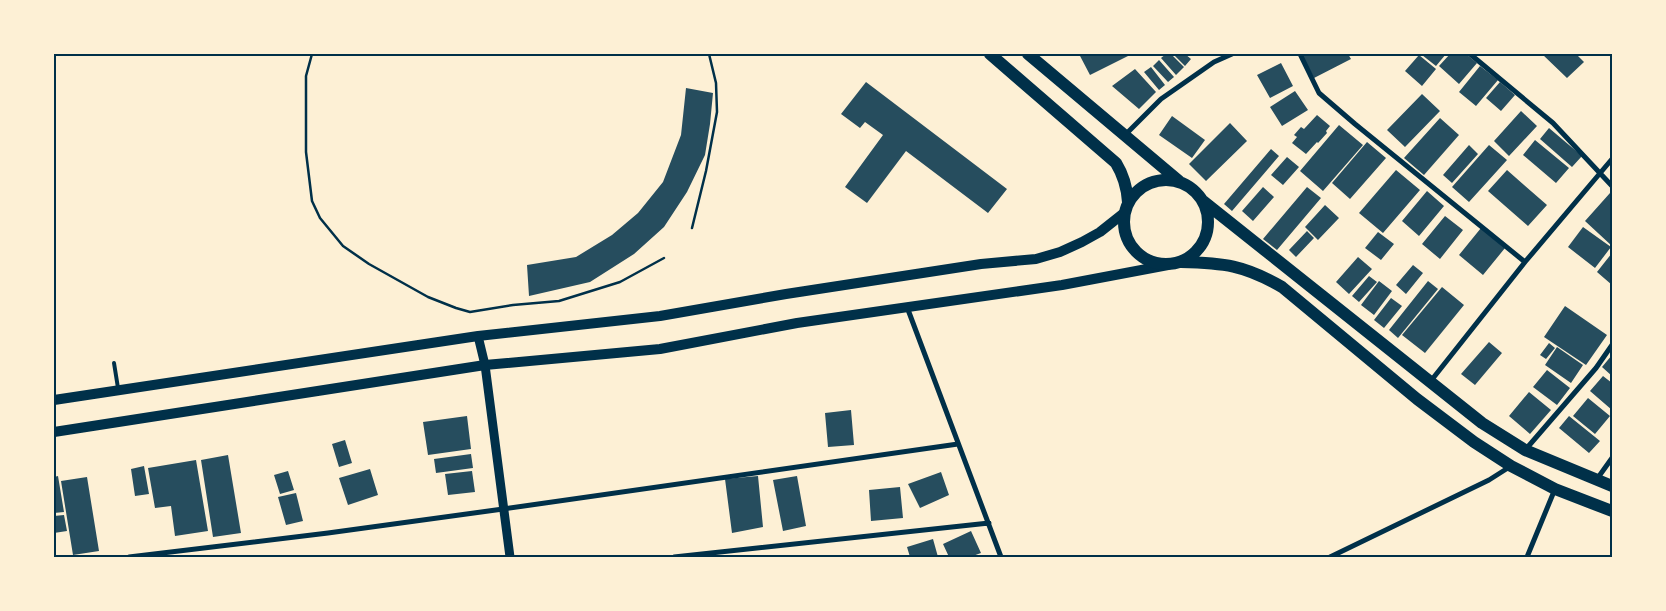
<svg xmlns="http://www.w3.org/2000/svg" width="1666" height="611" font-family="'Public Sans',sans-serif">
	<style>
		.building { fill: #264d5e }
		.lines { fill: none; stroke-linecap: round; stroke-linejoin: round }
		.path { stroke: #003049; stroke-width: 2.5 }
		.service { stroke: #003049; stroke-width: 4 }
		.minor { stroke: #003049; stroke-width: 5 }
		.tertiary { stroke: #003049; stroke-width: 9 }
		.secondary { stroke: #003049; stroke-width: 10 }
		.primary { stroke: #003049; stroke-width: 12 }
		.neatline { fill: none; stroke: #003049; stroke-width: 2 }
	</style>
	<rect width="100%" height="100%" fill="#fdf0d5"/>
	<path class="building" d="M 1079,54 L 1132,54 L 1090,75 Z
		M 1166,54 L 1171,54 L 1184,67 L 1176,75 L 1161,58 Z
		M 1173,54 L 1185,54 L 1191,59 L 1185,66 Z
		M 1301,54 L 1348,54 L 1351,59 L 1314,78 Z
		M 1424,54 L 1446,54 L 1436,66 L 1422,55 Z
		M 1450,54 L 1466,54 L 1477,63 L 1459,84 L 1439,66 Z
		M 1542,54 L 1576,54 L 1584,62 L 1567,78 Z
		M 1419,55 L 1436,69 L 1422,86 L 1405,71 Z
		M 1159,60 L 1174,77 L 1168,82 L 1153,66 Z
		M 1281,63 L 1293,86 L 1270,98 L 1257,75 Z
		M 1480,66 L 1498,80 L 1476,106 L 1459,92 Z
		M 1151,67 L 1165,85 L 1159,90 L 1144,72 Z
		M 1135,69 L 1156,92 L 1139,109 L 1112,86 Z
		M 866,82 L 1007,189 L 988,213 L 906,151 L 867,203 L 845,187 L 883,135 L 865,122 L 860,128 L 841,114 Z
		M 1500,82 L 1515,95 L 1501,111 L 1486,98 Z
		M 686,88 L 713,93 L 710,124 L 705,155 L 687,192 L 664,227 L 634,254 L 590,282 L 529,296 L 527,265 L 576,257 L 612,235 L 638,213 L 663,182 L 681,135 Z
		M 1295,91 L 1308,110 L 1282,126 L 1270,107 Z
		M 1422,94 L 1440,111 L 1405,147 L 1387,130 Z
		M 1521,111 L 1537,126 L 1509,156 L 1494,141 Z
		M 1317,115 L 1330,126 L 1326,131 L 1327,133 L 1318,143 L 1317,142 L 1306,154 L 1292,143 L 1297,137 L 1294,135 L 1301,127 L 1304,129 Z
		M 1172,116 L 1205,140 L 1192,158 L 1159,135 Z
		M 1440,118 L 1459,135 L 1424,175 L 1404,158 Z
		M 1230,123 L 1247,141 L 1206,181 L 1189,164 Z
		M 1339,125 L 1363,145 L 1323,191 L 1300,171 Z
		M 1549,128 L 1582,156 L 1572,167 L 1540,139 Z
		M 1535,140 L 1569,168 L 1556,183 L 1523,155 Z
		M 1367,142 L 1386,158 L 1350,199 L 1332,183 Z
		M 1469,145 L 1478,154 L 1452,183 L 1443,175 Z
		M 1489,145 L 1507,160 L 1469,202 L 1452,187 Z
		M 1271,149 L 1279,156 L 1232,211 L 1224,204 Z
		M 1287,157 L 1299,167 L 1283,185 L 1271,175 Z
		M 1396,170 L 1420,190 L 1383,233 L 1359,213 Z
		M 1507,170 L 1547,205 L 1528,226 L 1488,191 Z
		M 1263,187 L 1274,197 L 1253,221 L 1242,211 Z
		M 1307,187 L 1321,198 L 1277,250 L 1263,239 Z
		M 1427,191 L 1444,206 L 1419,236 L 1402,221 Z
		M 1610,193 L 1612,195 L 1612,246 L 1585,221 Z
		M 1325,205 L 1339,218 L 1318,240 L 1305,227 Z
		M 1445,216 L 1463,230 L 1440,259 L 1422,244 Z
		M 1583,227 L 1611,247 L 1595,268 L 1568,247 Z
		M 1481,228 L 1505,248 L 1483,275 L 1459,255 Z
		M 1307,231 L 1314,238 L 1296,257 L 1289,250 Z
		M 1378,232 L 1394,244 L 1381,260 L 1365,248 Z
		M 1612,253 L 1612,285 L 1597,272 Z
		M 1358,257 L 1372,269 L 1349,294 L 1336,282 Z
		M 1413,265 L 1423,273 L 1406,294 L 1396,285 Z
		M 1369,276 L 1377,282 L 1359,302 L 1352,296 Z
		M 1379,281 L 1392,291 L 1374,315 L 1361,305 Z
		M 1428,281 L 1438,289 L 1398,338 L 1389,330 Z
		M 1442,287 L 1464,305 L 1425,353 L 1402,335 Z
		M 1391,298 L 1402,306 L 1384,328 L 1374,320 Z
		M 1565,306 L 1607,335 L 1586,365 L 1544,337 Z
		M 1489,342 L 1502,353 L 1475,385 L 1461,374 Z
		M 1549,343 L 1555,348 L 1546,359 L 1540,355 Z
		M 1557,347 L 1583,365 L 1571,383 L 1545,365 Z
		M 1612,355 L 1612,376 L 1602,367 Z
		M 1547,370 L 1570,388 L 1557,405 L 1533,387 Z
		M 1603,376 L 1612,383 L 1612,410 L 1590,391 Z
		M 1529,392 L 1551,410 L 1530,434 L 1509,416 Z
		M 1588,398 L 1610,416 L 1595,434 L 1573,416 Z
		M 851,410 L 854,445 L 828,447 L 825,413 Z
		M 467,416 L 471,449 L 428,455 L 423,422 Z
		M 1569,416 L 1600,441 L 1589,453 L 1559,428 Z
		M 345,440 L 352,463 L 339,467 L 332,444 Z
		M 471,454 L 473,468 L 436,473 L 434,459 Z
		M 228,455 L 241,533 L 213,537 L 201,460 Z
		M 196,460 L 208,531 L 175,536 L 171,506 L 155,508 L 148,468 Z
		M 144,466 L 149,494 L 135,496 L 131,469 Z
		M 370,469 L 378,495 L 348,505 L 339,478 Z
		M 288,471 L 294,490 L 280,494 L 274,475 Z
		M 472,471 L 475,492 L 448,495 L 445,474 Z
		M 941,472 L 949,495 L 920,508 L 908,484 Z
		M 58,476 L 64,512 L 54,513 L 54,477 Z
		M 758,476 L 763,527 L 732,533 L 725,479 Z
		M 797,476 L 806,526 L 783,531 L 773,480 Z
		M 87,477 L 99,551 L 73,555 L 61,481 Z
		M 900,487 L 903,518 L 871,521 L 869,490 Z
		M 296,493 L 303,521 L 286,525 L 278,497 Z
		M 64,515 L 67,531 L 54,533 L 54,516 Z
		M 971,531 L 981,553 L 970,557 L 949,557 L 943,544 Z
		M 933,539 L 938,557 L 910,557 L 907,547 Z"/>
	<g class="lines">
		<path class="path" d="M 312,54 L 306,76 L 306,152 L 312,201 L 320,218 L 343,246 L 369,264 L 428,297 L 456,308 L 470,312 L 513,305 L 559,301 L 620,282 L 664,258
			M 692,228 L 706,171 L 717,112 L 716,83 L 709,54"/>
		<path class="service" d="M 114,363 L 118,388"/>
		<path class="minor" d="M 1300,54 L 1319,93 L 1355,124 L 1525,262
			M 1470,54 L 1553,123 L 1612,186
			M 1125,135 L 1161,99 L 1214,62 L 1232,54
			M 907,307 L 1001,557
			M 1430,382 L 1525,262 L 1612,159
			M 1526,449 L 1596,368 L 1612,345
			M 1597,479 L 1612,458
			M 129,557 L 328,533 L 503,509 L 958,444
			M 674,557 L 989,523
			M 1330,557 L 1489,480 L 1511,466
			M 1527,557 L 1555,489"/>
		<path class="tertiary" d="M 478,336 L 485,365 L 510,557"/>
		<path class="secondary" d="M 54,400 L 478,336 L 660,316 L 786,294 L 981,264 L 1036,259 L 1060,252 L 1082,242 L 1100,232 L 1124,213
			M 54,432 L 485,365 L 660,349 L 797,323 L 1062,285 L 1168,265"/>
		<path class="primary" d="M 990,54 L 1116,163 C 1124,176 1127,187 1128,202
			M 1028,54 L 1179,181
			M1124 222a42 42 0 1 1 84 0a42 42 0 1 1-84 0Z
			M 1203,201 L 1482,423 L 1525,450 L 1612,486
			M 1181,262 C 1224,263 1244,265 1282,287 L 1417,399 L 1474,442 L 1511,466 L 1555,489 L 1612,511"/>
	</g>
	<rect width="1666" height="611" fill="none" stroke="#fdf0d5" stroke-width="110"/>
	<rect x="55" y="55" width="1556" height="501" class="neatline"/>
</svg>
